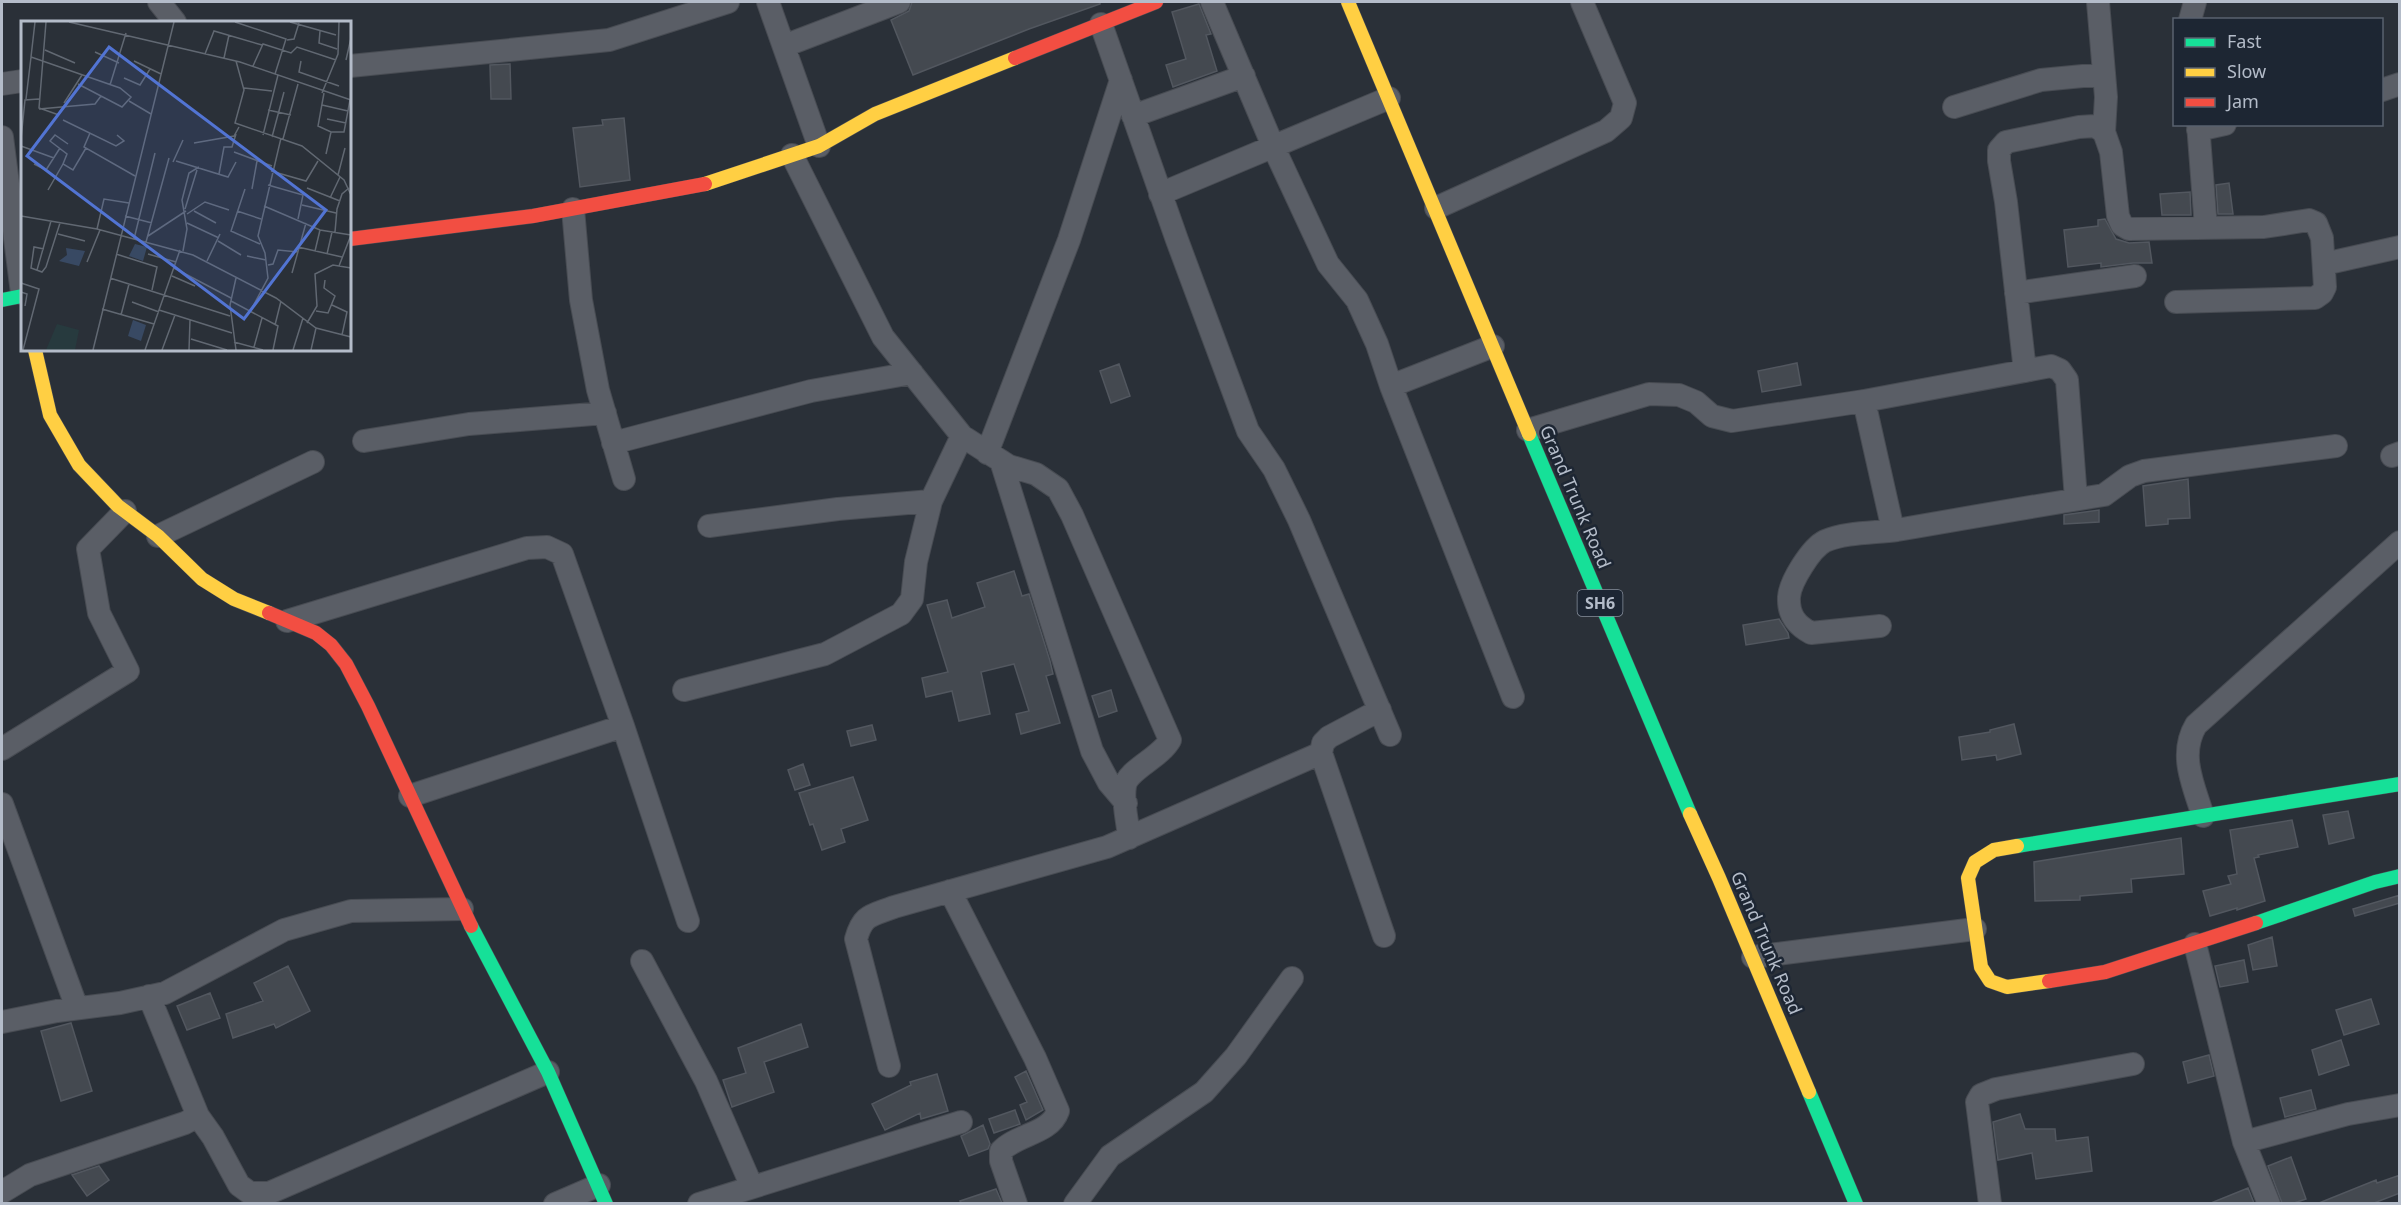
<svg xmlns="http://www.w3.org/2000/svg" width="2401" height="1205" font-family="'Noto Sans',sans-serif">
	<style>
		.building { fill: #444950; stroke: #52575f; stroke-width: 1.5 }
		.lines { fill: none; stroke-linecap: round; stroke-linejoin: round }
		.street-casing { stroke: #484c53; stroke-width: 24 }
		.fast-casing { stroke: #484c53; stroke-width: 15 }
		.slow-casing { stroke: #484c53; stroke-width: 15 }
		.jam-casing { stroke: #484c53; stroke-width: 15 }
		.street { stroke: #5a5e66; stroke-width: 22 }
		.fast { stroke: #16e098; stroke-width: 14 }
		.slow { stroke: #ffcf43; stroke-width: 14 }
		.jam { stroke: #f24e42; stroke-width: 14 }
		.labels { text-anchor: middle; stroke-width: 5; stroke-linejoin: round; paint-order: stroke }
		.shield { fill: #1d2633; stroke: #878f9c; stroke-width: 1.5 }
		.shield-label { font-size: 16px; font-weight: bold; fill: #b4bcc9 }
		.street-label { font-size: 18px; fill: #b4bcc9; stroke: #1d2633 }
		.inset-road { fill: none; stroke: #616872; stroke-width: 1.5 }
		.view { fill: #5274d3; fill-opacity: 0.15; stroke: #5274d3; stroke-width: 3 }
		.inset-edge { fill: none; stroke: #b4bcc9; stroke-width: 3 }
	</style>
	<rect width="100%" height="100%" fill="#2a3038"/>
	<path class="building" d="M 912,2 L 1100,2 L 1100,4 L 1029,29 L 913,75 L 891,20 L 909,11 Z
		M 1199,4 L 1211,34 L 1206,35 L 1217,71 L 1173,87 L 1166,65 L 1186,59 L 1172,12 Z
		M 510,64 L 511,99 L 491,99 L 490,65 Z
		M 624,118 L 630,180 L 580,187 L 573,128 L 603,125 L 602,120 Z
		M 2229,183 L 2233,214 L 2218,214 L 2216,185 Z
		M 2190,192 L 2191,215 L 2162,215 L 2160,194 Z
		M 2105,219 L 2116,239 L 2129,243 L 2149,242 L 2152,263 L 2133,263 L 2101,267 L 2101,263 L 2068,267 L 2064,230 L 2098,226 L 2098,220 Z
		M 1797,363 L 1801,385 L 1762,392 L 1758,371 Z
		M 1119,364 L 1130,396 L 1111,403 L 1100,371 Z
		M 2188,479 L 2190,518 L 2168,519 L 2168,524 L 2146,526 L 2143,486 Z
		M 2099,510 L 2099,522 L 2064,524 L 2064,515 Z
		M 1014,571 L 1022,596 L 1029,594 L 1050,661 L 1053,674 L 1046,676 L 1060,723 L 1021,734 L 1016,714 L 1029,711 L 1014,664 L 981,672 L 990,714 L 959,721 L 952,691 L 926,697 L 922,678 L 948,672 L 927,605 L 947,600 L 952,618 L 985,607 L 977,583 Z
		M 1779,619 L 1788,633 L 1789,638 L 1746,645 L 1743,625 Z
		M 1111,690 L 1117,711 L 1099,717 L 1092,696 Z
		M 2014,724 L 2021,754 L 1997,760 L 1996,755 L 1962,760 L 1959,737 L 1990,732 L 1990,730 Z
		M 872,725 L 876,740 L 851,746 L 847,731 Z
		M 803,764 L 810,785 L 795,790 L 788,770 Z
		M 853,777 L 868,820 L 841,829 L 845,842 L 822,850 L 813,824 L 810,825 L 799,793 Z
		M 2348,811 L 2354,838 L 2329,844 L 2323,815 Z
		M 2292,820 L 2298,847 L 2258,855 L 2259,857 L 2254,858 L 2265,901 L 2237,910 L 2237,908 L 2210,916 L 2203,891 L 2231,884 L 2228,876 L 2237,874 L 2230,830 Z
		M 2181,838 L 2184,874 L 2131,879 L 2132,892 L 2080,896 L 2080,900 L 2035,901 L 2034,862 Z
		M 2400,895 L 2400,903 L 2355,916 L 2353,909 Z
		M 2272,937 L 2277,966 L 2253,970 L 2248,945 Z
		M 2244,960 L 2248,982 L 2220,987 L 2215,966 Z
		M 288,966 L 310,1011 L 276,1028 L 274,1024 L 233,1038 L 226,1014 L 263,1001 L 254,983 Z
		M 210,993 L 220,1018 L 187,1030 L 177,1006 Z
		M 2371,999 L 2379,1024 L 2344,1035 L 2336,1010 Z
		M 71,1023 L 92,1091 L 61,1101 L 41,1031 Z
		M 801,1024 L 808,1047 L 764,1062 L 774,1092 L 732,1107 L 723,1080 L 746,1073 L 738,1048 Z
		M 2341,1040 L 2349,1065 L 2319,1075 L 2312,1050 Z
		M 2209,1055 L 2214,1076 L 2188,1083 L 2183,1062 Z
		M 1026,1071 L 1043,1110 L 1026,1120 L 1020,1105 L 1027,1102 L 1015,1077 Z
		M 937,1074 L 948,1111 L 921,1119 L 920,1113 L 885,1130 L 872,1104 L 911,1085 L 910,1082 Z
		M 2311,1090 L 2316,1109 L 2285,1117 L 2280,1098 Z
		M 1015,1110 L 1020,1124 L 994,1133 L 989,1119 Z
		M 2020,1114 L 2025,1129 L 2055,1129 L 2056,1141 L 2088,1137 L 2092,1171 L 2036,1179 L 2032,1153 L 1998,1160 L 1993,1122 Z
		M 983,1125 L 990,1144 L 988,1149 L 969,1156 L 961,1136 Z
		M 2291,1157 L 2306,1199 L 2294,1203 L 2282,1203 L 2268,1166 Z
		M 99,1166 L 109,1180 L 87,1196 L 72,1175 Z
		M 2400,1175 L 2400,1193 L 2374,1203 L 2319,1203 L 2376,1180 L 2377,1183 Z
		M 2248,1188 L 2254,1203 L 2211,1203 Z
		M 996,1189 L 1002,1203 L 961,1203 L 960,1201 Z"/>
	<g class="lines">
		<g class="street-casing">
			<path id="street" d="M 159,2 L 175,22
				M 768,2 L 819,146
				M 1212,2 L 1273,146 L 1328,264 L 1357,300 L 1377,344 L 1391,386 L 1513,697
				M 2098,2 L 2106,97 L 2104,132
				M 2190,20 L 2195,2
				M 1101,24 L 1177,240 L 1248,431 L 1274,469 L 1299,520 L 1390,735
				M 784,46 L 899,2
				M 350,66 L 609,40 L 728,2
				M 2,84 L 22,81
				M 2382,90 L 2400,84
				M 1954,107 L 2041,80 L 2104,74
				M 1133,116 L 1244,76
				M 2198,124 L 2206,228
				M 2198,130 L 2225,124
				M 2,137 L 22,293
				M 792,155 L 883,337 L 962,436 L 1009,466 L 1036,474 L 1058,489 L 1072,515 L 1170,740 C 1160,758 1127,770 1125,786 C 1122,802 1128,822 1129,838
				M 1160,194 L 1389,98
				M 1436,208 L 1606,131 L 1621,118 L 1625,103 L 1582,2
				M 573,209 L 581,300 L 598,390 L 624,479
				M 2324,264 L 2400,247
				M 2016,293 L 2135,276
				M 2025,371 L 2006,202 L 1999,161 L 1999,150 L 2006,142 L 2079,127 L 2095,126 L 2104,132 L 2111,152 L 2118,216 L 2122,225 L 2129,229 L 2264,227 L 2309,220 L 2316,223 L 2322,238 L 2325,287 L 2322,293 L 2315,298 L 2176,302
				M 1391,386 L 1493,346
				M 1864,401 L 1893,530
				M 1528,430 L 1649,394 L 1679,395 L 1696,402 L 1712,416 L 1732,421 L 1864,401 L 2051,366 L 2060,370 L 2067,380 L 2076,499
				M 364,441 L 469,424 L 605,413
				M 613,443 L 811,391 L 912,373
				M 987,453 L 1069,240 L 1121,80
				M 2392,456 L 2400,453
				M 1001,461 L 1092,751 L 1109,783 L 1126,803
				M 709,526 L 838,509 L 931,501
				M 158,536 L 313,462
				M 287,621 L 527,548 L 547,547 L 562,554 L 623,726 L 688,921
				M 1880,626 L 1811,633 C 1796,625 1788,615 1789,597 C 1790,582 1811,548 1825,541 C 1846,532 1874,533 1897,530 C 1966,518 2035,506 2104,495 L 2130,476 L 2144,471 L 2336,446
				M 684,690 L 825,654 L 901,614 L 912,599 L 916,562 L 931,501 L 962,436
				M 1380,710 L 1329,737 L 1323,743 L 1321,753 L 1384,936
				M 2,749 L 128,671 L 99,613 L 88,549 L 125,511
				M 410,796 L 623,726
				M 2,804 L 77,1008
				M 2203,816 C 2194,786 2178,755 2196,725 L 2400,542
				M 950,891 L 1035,1058 L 1058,1111 C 1050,1134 1017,1134 1001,1151 L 1001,1161 L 1016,1204
				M 2195,944 L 2244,1142 L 2269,1204
				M 1753,957 L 1975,929
				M 642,961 L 706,1081 L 752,1187
				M 149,996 L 198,1116 L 213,1137 L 239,1185 L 250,1193 L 269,1193 L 548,1072
				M 2,1022 L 57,1011 L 120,1003 L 165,993 L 284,930 L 351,911 L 462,909
				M 889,1066 L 856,939 C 863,914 871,916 894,907 L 1107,847 L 1321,753
				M 2244,1142 L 2348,1114 L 2400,1105
				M 2,1192 L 30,1175 L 185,1123 L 198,1116
				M 555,1204 L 599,1185
				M 699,1204 L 961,1122
				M 1075,1204 L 1110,1156 L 1204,1092 L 1236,1056 L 1292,978
				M 1990,1204 L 1977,1102 L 1981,1095 L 1996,1089 L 2133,1064"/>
		</g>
		<g class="fast-casing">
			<path id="fast" d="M 2,300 L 22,296
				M 1529,434 L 1690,814
				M 2017,846 L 2400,784
				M 2256,923 L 2375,882 L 2400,876
				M 471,926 L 548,1072 L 606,1204
				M 1809,1092 L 1856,1204"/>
		</g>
		<g class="slow-casing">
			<path id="slow" d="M 1348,2 L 1529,434
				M 705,184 L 819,146 L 875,114 L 1015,58
				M 35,350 L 50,415 L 79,465 L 118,506 L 158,536 L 202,579 L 234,599 L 269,613
				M 1690,814 L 1719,878 L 1809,1092
				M 2017,846 L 1994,850 L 1975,862 L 1968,878 L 1981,967 L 1990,981 L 2007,987 L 2049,981"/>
		</g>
		<g class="jam-casing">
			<path id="jam" d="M 1015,58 L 1156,2
				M 350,239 L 533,216 L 705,184
				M 269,613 L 316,633 L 331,645 L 346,664 L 368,706 L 471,926
				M 2049,981 L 2105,972 L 2256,923"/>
		</g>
		<use href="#street" class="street"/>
		<use href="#fast" class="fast"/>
		<use href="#slow" class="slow"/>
		<use href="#jam" class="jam"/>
	</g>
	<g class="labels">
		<rect class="shield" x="1577.5" y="590" width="45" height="26" rx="4.5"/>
		<g class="shield-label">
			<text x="1600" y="609">SH6</text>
		</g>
		<g class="street-label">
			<text transform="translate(1575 497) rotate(67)" y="6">Grand Trunk Road</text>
			<text transform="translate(1766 943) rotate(67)" y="6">Grand Trunk Road</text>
		</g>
	</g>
	<g transform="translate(21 21)">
		<rect width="330" height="330" fill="#2a3038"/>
		<path d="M 36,303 L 58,309 L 54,329 L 25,329 Z" fill="#273a3e"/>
		<path d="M 114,223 L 126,226 L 122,240 L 108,235 ZM 45,227 L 64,230 L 58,245 L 38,240 L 46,234 ZM 112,299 L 125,304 L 120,320 L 107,315 Z" fill="#384963"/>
		<path class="inset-road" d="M 14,1 L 10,36 L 99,67 L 110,76 L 101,86 L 57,63M 25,1 L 18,87 L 38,94M 48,1 L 219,41 L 330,79M 214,1 L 265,18 L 254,53M 269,1 L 315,14M 299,10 L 298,22 L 316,28M 266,19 L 273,18 L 278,2M 24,29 L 54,42M 74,31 L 98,42M 184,33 L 193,10 L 241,24M 203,37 L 208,14M 325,39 L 330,17M 113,40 L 140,53M 215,40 L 223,69 L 214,102 L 281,125 L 323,159 L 330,174M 280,40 L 278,51 L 318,65M 232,45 L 242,23 L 270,32 L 276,26 L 315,39M 103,57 L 119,64 L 129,48M 89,64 L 105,12M 223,67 L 251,70M 301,72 L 317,33 L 318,1M 303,72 L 297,105 L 310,111 L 323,111 L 329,79M 5,78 L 10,36M 108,80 L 130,93M 43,82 L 61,54M 301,84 L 327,90M 18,88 L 74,83 L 80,75M 247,89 L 270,94M 306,98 L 325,102M 42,99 L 95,125 L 103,120 L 96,114M 69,112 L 63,126 L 114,155M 242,114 L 257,54M 251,116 L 263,71M 0,118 L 4,79 L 18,78M 262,118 L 277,63M 173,122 L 213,115 L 218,106M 47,123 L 34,114 L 29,120 L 46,133 L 42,143 L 52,149 L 65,127M 0,125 L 33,137M 213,131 L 251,145M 305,133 L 310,111M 155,140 L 207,156 L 215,141M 152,141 L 162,119M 13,143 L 25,149 L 39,127M 250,150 L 285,160 L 297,140M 198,153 L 203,126 L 211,126 L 215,113M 317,154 L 324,127M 247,164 L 282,174 L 277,198M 286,167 L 319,180M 224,168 L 210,210 L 239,223M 231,168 L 236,140M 27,169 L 42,143M 309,177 L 319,156M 281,184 L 315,192M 243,185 L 299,209 L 330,214M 164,188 L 176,149M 173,190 L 195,202M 216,190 L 240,198M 166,193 L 184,181 L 208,189M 0,195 L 76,208 L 172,234 L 255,277 L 295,307 L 330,316M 104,195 L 131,202M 166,202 L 198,217M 76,208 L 83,178 L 108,182M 314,211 L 316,188 L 321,173 L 328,167M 37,213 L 64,220M 127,215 L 165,190M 113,218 L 134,132M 197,220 L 220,234M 125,221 L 148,137M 277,226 L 321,236M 23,228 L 13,226 L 10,247 L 21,251 L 25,246 L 39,202M 162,230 L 166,208 L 161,179 L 168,152 L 178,146M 294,230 L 299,209M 95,233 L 136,246 L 131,269M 127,233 L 155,241M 306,233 L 311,211M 226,235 L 245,239M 186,240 L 199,213M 66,241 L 79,209M 247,244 L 252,243 L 257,229 L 277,231M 318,245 L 330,214M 153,247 L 210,277M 16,249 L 30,200M 271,252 L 285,202M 151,255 L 174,265M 89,257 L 209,295M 0,262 L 18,268 L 2,329M 0,271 L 6,273 L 4,285M 210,280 L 257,305 L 252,329M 111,281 L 138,291M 311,284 L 326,291 L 321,314M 81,288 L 133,303M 138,289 L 211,312M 295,290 L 307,292 L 314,275 L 303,267 L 304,259M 229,291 L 247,257 L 244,232 L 237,215 L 260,117M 100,294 L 108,263M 286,302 L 296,285 L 294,253 L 312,244 L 330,247M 254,304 L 260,280M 170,318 L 206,329M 213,321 L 242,329M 233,326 L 241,297M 72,329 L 153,1M 124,329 L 159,229M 141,329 L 154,294M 168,329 L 169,299M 215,329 L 209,284 L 215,257M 272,329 L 282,297M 290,329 L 295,307"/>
		<path class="view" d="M 88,26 L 305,189 L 223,298 L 6,135 Z"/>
		<rect width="330" height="330" class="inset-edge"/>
	</g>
	<rect width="2401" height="1205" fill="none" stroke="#b4bcc9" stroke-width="6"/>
	<rect x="2173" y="18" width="210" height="108" fill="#1d2633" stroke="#59626f" stroke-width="1.5"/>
	<rect x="2185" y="38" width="30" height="9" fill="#16e098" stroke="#59626f" stroke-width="1.5"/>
	<text x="2227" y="48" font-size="18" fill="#b4bcc9">Fast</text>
	<rect x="2185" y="68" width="30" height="9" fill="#ffcf43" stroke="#59626f" stroke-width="1.5"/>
	<text x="2227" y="78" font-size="18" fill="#b4bcc9">Slow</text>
	<rect x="2185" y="98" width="30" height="9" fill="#f24e42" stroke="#59626f" stroke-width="1.5"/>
	<text x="2227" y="108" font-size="18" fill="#b4bcc9">Jam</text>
</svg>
